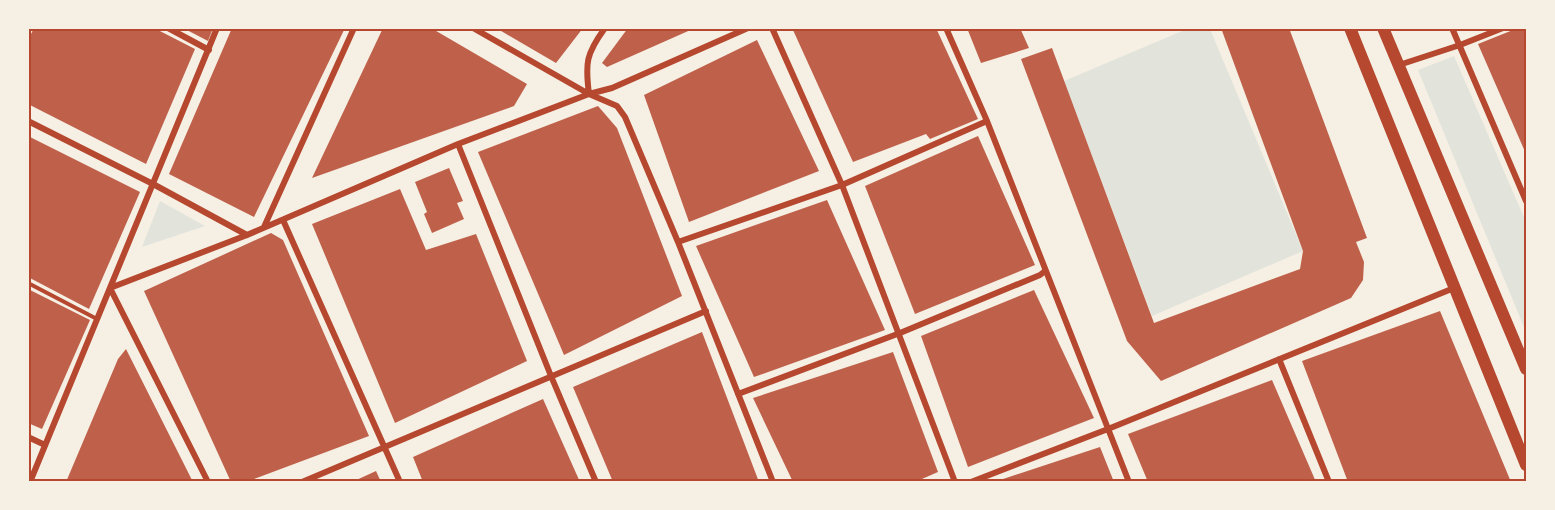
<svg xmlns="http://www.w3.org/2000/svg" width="1555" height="510" font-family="Figtree,sans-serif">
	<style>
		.green { fill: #e2e4dc }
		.building { fill: #bf614a }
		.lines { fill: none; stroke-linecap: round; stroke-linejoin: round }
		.service { stroke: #b5482f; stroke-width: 4 }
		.minor { stroke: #b5482f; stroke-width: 6 }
		.primary { stroke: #b5482f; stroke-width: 12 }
		.neatline { fill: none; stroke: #b5482f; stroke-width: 2 }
	</style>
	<rect width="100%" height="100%" fill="#f6efe4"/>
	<path class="green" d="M 1187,29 L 1210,29 L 1303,251 L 1152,316 L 1064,81 Z
		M 1454,56 L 1526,222 L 1526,332 L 1418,70 Z
		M 160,201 L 205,226 L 142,247 Z"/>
	<path class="building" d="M 34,28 L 154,28 L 195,49 L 146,164 L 28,104 L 28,40 Z
		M 183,28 L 213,28 L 208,41 Z
		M 232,28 L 345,28 L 254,217 L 169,174 Z
		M 383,28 L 431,28 L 527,84 L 514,106 L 312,178 Z
		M 496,28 L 583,28 L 556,63 Z
		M 628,28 L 695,28 L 607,67 L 602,63 Z
		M 797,28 L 936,28 L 978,119 L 930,139 L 926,134 L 853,162 L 793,30 Z
		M 967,28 L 1020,28 L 1029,48 L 981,63 Z
		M 1221,28 L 1289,28 L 1367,238 L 1356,242 L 1364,262 L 1363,280 L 1351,298 L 1161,381 L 1127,341 L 1021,59 L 1052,48 L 1154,323 L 1300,269 L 1303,251 Z
		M 1518,28 L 1526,28 L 1526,154 L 1478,44 Z
		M 757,40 L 819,171 L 689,222 L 644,95 Z
		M 598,106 L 617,128 L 682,296 L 564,355 L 478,152 Z
		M 28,136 L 140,192 L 89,309 L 28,277 Z
		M 978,136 L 1035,265 L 915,314 L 865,186 Z
		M 449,168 L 463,201 L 457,203 L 464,219 L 432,233 L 424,214 L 427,212 L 415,182 Z
		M 400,189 L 426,250 L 476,234 L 527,361 L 395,423 L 312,224 Z
		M 827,200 L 885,330 L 754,377 L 696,246 Z
		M 271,233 L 283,240 L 369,436 L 246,482 L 231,482 L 144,291 Z
		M 28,289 L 90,320 L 42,429 L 28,423 Z
		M 1034,290 L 1094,418 L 968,467 L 921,336 Z
		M 1440,311 L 1511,482 L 1348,482 L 1302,361 Z
		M 702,332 L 759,482 L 613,482 L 573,387 Z
		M 126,349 L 193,482 L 66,482 L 118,359 Z
		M 893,352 L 938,472 L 915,482 L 793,482 L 753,398 Z
		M 1272,380 L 1316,482 L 1148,482 L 1128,434 Z
		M 543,399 L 580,482 L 423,482 L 413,457 Z
		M 1100,447 L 1114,482 L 997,482 L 997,481 Z
		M 376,471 L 381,482 L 352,482 Z"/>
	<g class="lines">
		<path class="service" d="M 28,283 L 97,319"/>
		<path class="minor" d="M 168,28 L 209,50
			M 473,28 L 589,94 L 617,106 L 625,117 L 678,242 L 773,482
			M 772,28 L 842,185 L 955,482
			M 946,28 L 987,121 L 1129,482
			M 1452,28 L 1526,201
			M 1399,65 L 1460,45 L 1503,28
			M 589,94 C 585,63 586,54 605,28
			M 28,121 L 153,184 L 247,235
			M 458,144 L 551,376 L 596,482
			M 283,220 L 400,482
			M 264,227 L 354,28
			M 678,242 L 842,185 L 987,121
			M 1279,359 L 1329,482
			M 738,394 L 900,333 L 1040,275 L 1045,271
			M 28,437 L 45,445
			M 30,482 L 217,28
			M 208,482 L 110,288 L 247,235 L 458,144 L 589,94 L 612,88 L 748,28
			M 302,482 L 706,311
			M 971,482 L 1108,429 L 1454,288"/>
		<path class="primary" d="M 1350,28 L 1526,465
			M 1383,28 L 1526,369"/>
	</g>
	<rect width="1555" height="510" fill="none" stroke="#f6efe4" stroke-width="60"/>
	<rect x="30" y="30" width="1495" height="450" class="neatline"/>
</svg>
